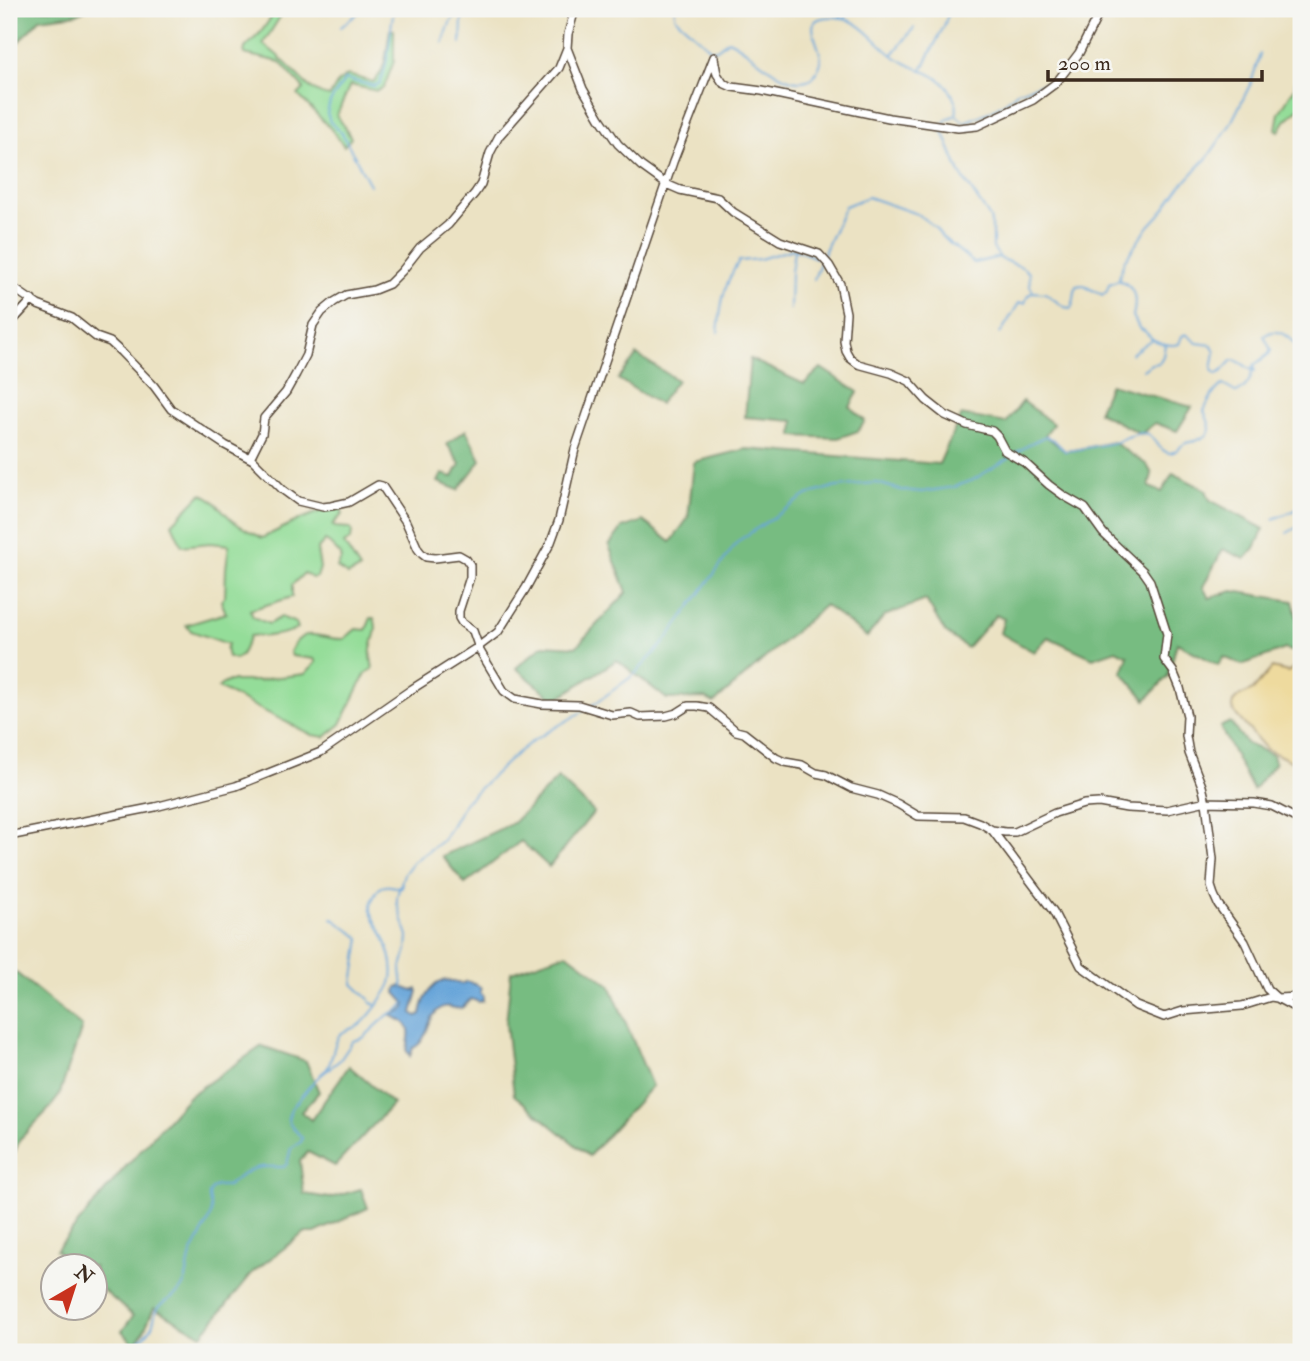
<svg xmlns="http://www.w3.org/2000/svg" width="1310" height="1361" font-family="'IM FELL Double Pica',serif">
	<style>
		.green { fill: #94dd99; stroke: #68845c; stroke-width: 2 }
		.forest { fill: #77bc81; stroke: #597350; stroke-width: 2 }
		.sand { fill: #eeda9e; stroke: #94825e; stroke-width: 2 }
		.water { fill: #68a5d9; stroke: #52687c; stroke-width: 2 }
		.lines { fill: none; stroke-linecap: round; stroke-linejoin: round }
		.stream { stroke: #68a5d9; stroke-width: 2 }
		.minor-casing { stroke: #554637; stroke-width: 10 }
		.minor { stroke: #fff; stroke-width: 7 }
	</style>
	<rect width="100%" height="100%" fill="#f6f6f2"/>
	<filter id="ink" filterUnits="userSpaceOnUse"><feTurbulence type="fractalNoise" baseFrequency=".0143" numOctaves="2"/><feDisplacementMap in="SourceGraphic" scale="14" xChannelSelector="R" yChannelSelector="G"/><feConvolveMatrix kernelMatrix="1 2 1 2 8 2 1 2 1" color-interpolation-filters="sRGB"/></filter>
	<filter id="wash" filterUnits="userSpaceOnUse"><feTurbulence type="fractalNoise" baseFrequency=".00686" numOctaves="4" result="noise"/><feDisplacementMap in="SourceGraphic" scale="28" xChannelSelector="R" yChannelSelector="G"/><feGaussianBlur stdDeviation="1.57" result="paint"/><feColorMatrix in="noise" values="0 0 0 0 0 0 0 0 0 0 0 0 0 0 0 0 0 1.4 0 .05"/><feComposite in="paint" operator="in"/></filter>
	<g filter="url(#wash)">
		<rect width="100%" height="100%" fill="#ebe2c3"/>
		<path class="green" d="M 277,9 L 285,9 L 263,44 C 269,49 276,53 281,59 C 296,71 309,94 330,96 L 338,82 L 348,75 L 373,82 C 387,72 387,46 390,30 L 394,30 L 394,61 L 384,87 L 377,91 L 350,85 L 337,115 L 351,138 L 344,146 L 330,128 L 298,95 L 304,89 L 280,62 L 244,54 L 245,48 L 261,32 Z
			M 1301,71 L 1301,106 L 1285,121 L 1279,131 L 1276,129 L 1279,113 L 1295,87 L 1297,73 Z
			M 201,494 C 215,497 224,515 236,523 C 244,529 253,533 262,538 L 301,519 L 339,504 L 343,514 L 332,525 L 335,527 L 350,528 L 352,531 L 351,539 L 344,544 L 360,569 L 348,575 L 337,568 L 341,559 L 340,554 L 329,543 L 325,541 L 317,550 L 320,568 L 317,577 L 312,578 L 304,573 L 292,585 L 292,597 L 250,610 L 253,617 L 269,624 L 281,617 L 296,623 L 298,628 C 290,633 278,635 268,636 C 261,637 257,634 250,636 L 241,656 L 235,659 L 228,657 L 226,649 L 228,644 L 191,631 L 186,625 L 226,613 L 221,601 L 225,596 L 226,568 L 229,545 L 210,543 L 182,546 L 172,524 Z
			M 371,618 L 374,618 C 379,631 373,637 371,649 C 370,656 372,662 373,669 L 366,673 L 341,724 L 325,737 L 312,735 L 218,688 L 221,685 L 229,681 L 259,681 L 271,678 L 305,674 L 316,662 L 314,659 L 292,656 L 290,652 C 304,622 319,640 344,639 L 356,629 L 366,630 Z"/>
		<path class="forest" d="M 9,9 L 86,9 L 77,14 L 40,19 L 9,52 Z
			M 637,355 L 677,380 L 659,404 L 618,379 Z
			M 750,359 L 804,384 L 821,368 L 858,392 L 850,407 L 865,421 L 858,431 L 838,438 L 793,436 L 794,421 L 745,417 Z
			M 1110,384 L 1192,407 L 1177,431 L 1155,423 L 1141,434 L 1098,412 Z
			M 1023,401 L 1053,424 L 1045,435 L 1065,451 L 1074,450 L 1113,442 L 1147,465 L 1152,474 L 1149,487 L 1162,492 L 1173,473 L 1206,490 L 1210,500 L 1264,529 L 1255,548 L 1245,559 L 1223,549 L 1203,587 L 1209,598 L 1233,591 L 1293,601 L 1301,636 L 1301,654 L 1285,649 L 1242,665 L 1224,657 L 1218,665 L 1177,643 L 1168,676 L 1146,700 L 1122,672 L 1128,656 L 1116,650 L 1093,658 L 1048,637 L 1034,652 L 1000,633 L 1004,619 L 996,615 L 967,648 L 945,632 L 926,600 L 884,616 L 867,637 L 825,605 L 714,703 L 705,698 L 667,699 L 617,660 L 555,700 L 516,668 L 543,645 L 576,647 L 627,592 L 609,546 L 622,528 L 643,521 L 671,542 L 688,518 L 694,462 L 746,449 L 939,464 L 961,415 L 1006,423 Z
			M 466,430 L 481,460 L 458,490 L 438,482 L 442,474 L 453,477 L 460,464 L 447,444 Z
			M 1230,722 L 1247,744 L 1273,755 L 1275,763 L 1253,790 L 1220,727 Z
			M 558,778 L 594,812 L 549,867 L 521,841 L 465,884 L 442,856 L 513,823 Z
			M 567,953 L 610,985 L 652,1086 L 589,1156 L 514,1095 L 506,1024 L 511,972 Z
			M 9,967 L 82,1027 L 59,1096 L 49,1109 L 20,1139 L 9,1167 Z
			M 262,1046 L 306,1061 L 319,1092 L 301,1112 L 311,1120 L 349,1066 L 393,1104 L 335,1166 L 308,1152 L 300,1161 L 304,1194 L 330,1198 L 361,1189 L 368,1208 L 315,1233 L 304,1233 L 253,1272 L 202,1335 L 154,1308 L 143,1333 L 134,1344 L 122,1331 L 133,1316 L 95,1283 L 94,1266 L 76,1266 L 56,1250 L 121,1172 L 189,1096 Z"/>
		<path class="sand" d="M 1301,662 L 1301,766 L 1266,749 L 1237,716 L 1232,708 L 1233,702 L 1238,697 L 1253,690 L 1272,668 L 1288,672 Z"/>
		<path class="water" d="M 445,980 L 461,984 L 467,981 L 479,986 L 481,989 L 480,992 L 483,996 L 483,1001 L 479,1002 L 471,999 C 468,1001 466,1005 463,1007 C 456,1012 449,1003 441,1008 C 425,1018 430,1040 413,1048 L 410,1056 L 407,1051 C 408,1040 414,1028 402,1021 C 399,1019 395,1018 391,1015 L 404,1009 L 406,1004 L 396,993 L 397,987 L 400,986 L 413,991 L 417,989 L 418,991 L 412,1013 L 417,1016 L 421,1014 C 423,1001 430,983 445,980 Z"/>
		<g class="lines">
			<path class="stream" d="M 81,9 L 83,9
				M 675,9 L 675,16 L 678,20 L 712,50 L 717,49 L 728,40 C 750,48 781,88 807,80 C 812,79 812,78 815,74 C 818,70 821,64 821,59 C 820,42 797,15 834,17 C 862,18 874,42 895,57 C 913,70 941,72 952,94 C 956,102 958,106 956,115 L 947,119 L 943,124
				M 840,9 L 841,17
				M 846,17 L 849,9
				M 341,27 L 357,14 L 359,9
				M 443,43 L 450,23 L 460,9
				M 461,43 L 462,20 L 465,9
				M 893,54 L 914,28
				M 923,68 L 944,26 L 950,9
				M 956,115 L 964,122 L 989,112 L 1007,101 L 1018,91 L 1045,83
				M 942,129 L 960,173 L 990,218 L 993,233 L 993,248 L 1001,259 L 1022,267 L 1029,273 L 1030,286 L 1033,292 L 1045,293 L 1064,307 L 1071,308 C 1075,301 1074,294 1076,286 L 1082,285 L 1103,295 L 1107,291 L 1109,284 L 1118,280 C 1136,286 1137,300 1133,316 L 1139,328 C 1147,331 1148,336 1154,340 C 1162,344 1172,346 1179,344 L 1182,336 L 1186,334 L 1197,343 L 1212,345 L 1215,352 L 1212,370 L 1216,374 L 1221,372 L 1232,360 C 1242,360 1246,369 1255,371 L 1254,365 L 1269,354 L 1271,350 L 1264,336 C 1280,324 1291,340 1301,351
				M 370,185 L 342,133 L 330,122 L 327,113 L 330,102 L 345,79 L 374,86 L 380,83 C 390,59 389,34 394,9
				M 823,255 L 845,206 L 868,197 L 917,214 L 935,227 L 942,237 L 974,263 L 999,257
				M 1119,278 L 1124,261 L 1149,226 L 1162,212 L 1179,188 L 1208,157 L 1230,125 L 1251,83 L 1260,54
				M 814,279 L 821,260
				M 790,309 L 791,272 L 794,251
				M 718,332 C 721,304 723,286 739,261 L 760,259 L 793,249 L 817,258
				M 1000,334 L 1019,303 L 1025,303 L 1028,295 L 1032,293
				M 1131,354 L 1152,339
				M 1143,370 L 1151,364 L 1159,363 L 1163,356 L 1165,345
				M 1016,453 L 1033,442 L 1046,436 L 1054,440 L 1065,451 L 1074,450 L 1117,442 L 1124,438 L 1140,433 L 1148,434 C 1154,439 1161,452 1169,453 C 1176,453 1179,447 1184,444 C 1187,442 1192,442 1195,441 C 1216,434 1211,427 1204,411 C 1208,402 1214,389 1223,385 L 1237,393 C 1249,386 1251,378 1254,365
				M 1273,519 L 1301,508
				M 1287,533 L 1301,525
				M 593,705 L 635,674 L 664,643 L 738,541 L 807,495 L 830,488 L 862,484 L 877,483 L 901,490 L 922,492 L 954,487 L 973,480 L 1009,458
				M 332,918 L 360,938 L 353,984 L 375,1005
				M 403,987 L 401,970 L 407,950 L 408,936 L 397,903 L 397,896 L 404,874 L 413,862 L 443,840 L 465,802 L 517,753 L 534,740 L 585,710
				M 320,1075 C 323,1072 326,1070 328,1067 C 333,1058 333,1045 339,1036 C 344,1029 351,1030 358,1026 C 366,1022 388,992 391,983 C 396,967 388,945 381,931 C 378,924 373,919 371,911 C 370,903 376,886 386,886 C 391,885 396,888 402,888 L 402,884
				M 107,1352 L 120,1345 L 134,1345 C 141,1340 148,1334 152,1326 C 155,1319 154,1311 160,1306 C 166,1299 176,1297 181,1289 C 188,1280 187,1269 190,1258 C 194,1244 208,1227 211,1214 C 213,1206 205,1196 212,1189 C 216,1184 222,1186 227,1186 C 233,1183 236,1178 242,1175 C 258,1164 265,1167 283,1167 L 287,1164 L 291,1148 L 301,1142 L 302,1138 L 289,1123 L 288,1118 L 291,1109 L 315,1080 L 340,1060 L 353,1041 L 363,1038 L 388,1015 L 400,1009 L 405,1003"/>
		</g>
	</g>
	<g filter="url(#ink)">
		<g class="lines">
			<g class="minor-casing">
				<path id="minor" d="M 567,48 L 583,89 L 600,118 L 618,144 L 641,166 L 666,184 L 680,190 L 718,198 L 733,212 L 780,241 L 819,254 L 829,265 L 840,284 L 846,313 L 844,341 L 846,351 L 850,358 L 858,364 L 891,373 L 909,381 L 926,400 L 945,415 L 967,425 L 992,431 L 997,436 L 1005,451 L 1025,463 L 1049,485 L 1064,496 L 1085,508 L 1103,533 L 1143,571 L 1150,581 L 1167,634 L 1164,659 L 1173,671 L 1180,688 L 1187,716 L 1186,736 L 1189,753 L 1202,786 L 1206,802 L 1213,859 L 1211,886 L 1214,895 L 1218,904 L 1245,942 L 1267,989 L 1277,998 L 1301,997
					M 714,58 L 717,74 L 723,83 L 732,87 L 762,91 L 889,118 L 958,128 L 977,126 L 1033,100 L 1056,83 L 1079,53 L 1101,9
					M 9,285 L 38,305 L 72,318 L 96,337 L 110,342 L 121,352 L 154,386 L 171,409 L 225,445 L 253,460 L 283,490 L 298,501 L 323,507 L 331,506 L 349,502 L 378,485 L 382,486 L 406,522 L 418,549 L 422,554 L 426,557 L 435,558 L 459,555 L 466,559 L 470,565 L 470,577 L 459,611 L 459,618 L 462,623 L 473,631 L 480,651 L 504,691 L 515,699 L 542,704 L 579,705 L 612,715 L 631,713 L 640,717 L 666,716 L 677,713 L 688,706 L 697,706 L 709,708 L 736,731 L 744,733 L 776,758 L 785,762 L 802,765 L 816,773 L 826,775 L 851,788 L 878,795 L 898,804 L 918,816 L 964,817 L 980,823 L 992,830 L 1053,911 L 1081,966 L 1136,1006 L 1164,1017 L 1183,1011 L 1242,1006 L 1271,997 L 1277,998 L 1301,1011
					M 9,325 L 32,300
					M 250,458 L 262,434 L 264,418 L 286,392 L 296,374 L 306,355 L 313,325 L 322,312 L 334,302 L 346,295 L 374,290 L 389,284 L 402,271 L 420,248 L 448,225 L 475,193 L 481,184 L 490,153 L 499,136 L 559,68 L 567,48 L 568,34 L 575,9
					M 992,830 L 1005,832 L 1015,832 L 1055,813 L 1084,804 L 1099,803 L 1127,808 L 1167,810 L 1202,802 L 1254,803 L 1272,806 L 1301,821
					M 9,836 L 155,807 L 236,786 L 321,752 L 412,689 L 478,647 L 498,632 L 526,588 L 551,542 L 559,520 L 575,449 L 673,162 L 714,57"/>
			</g>
			<use href="#minor" class="minor"/>
		</g>
	</g>
	<rect width="1310" height="1361" fill="none" stroke="#f6f6f2" stroke-width="35"/>
	<g transform="translate(74 1287) rotate(39)"><circle r="33" fill="#f6f6f2" stroke="#aba49d" stroke-width="2"/>
	<path d="M0-5L12 26L0 18L-12 26Z" fill="#c8321e"/>
	<text y="-10" font-size="19" font-weight="bold" text-anchor="middle" fill="#3b2a1e">N</text>
	</g>
	<path d="M1048 70v10h214v-10" fill="none" stroke="#3b2a1e" stroke-width="3.5"/>
	<text x="1058" y="70" font-size="21" fill="#3b2a1e" stroke="#f6f6f2" stroke-width="5" paint-order="stroke">200 m</text>
</svg>
